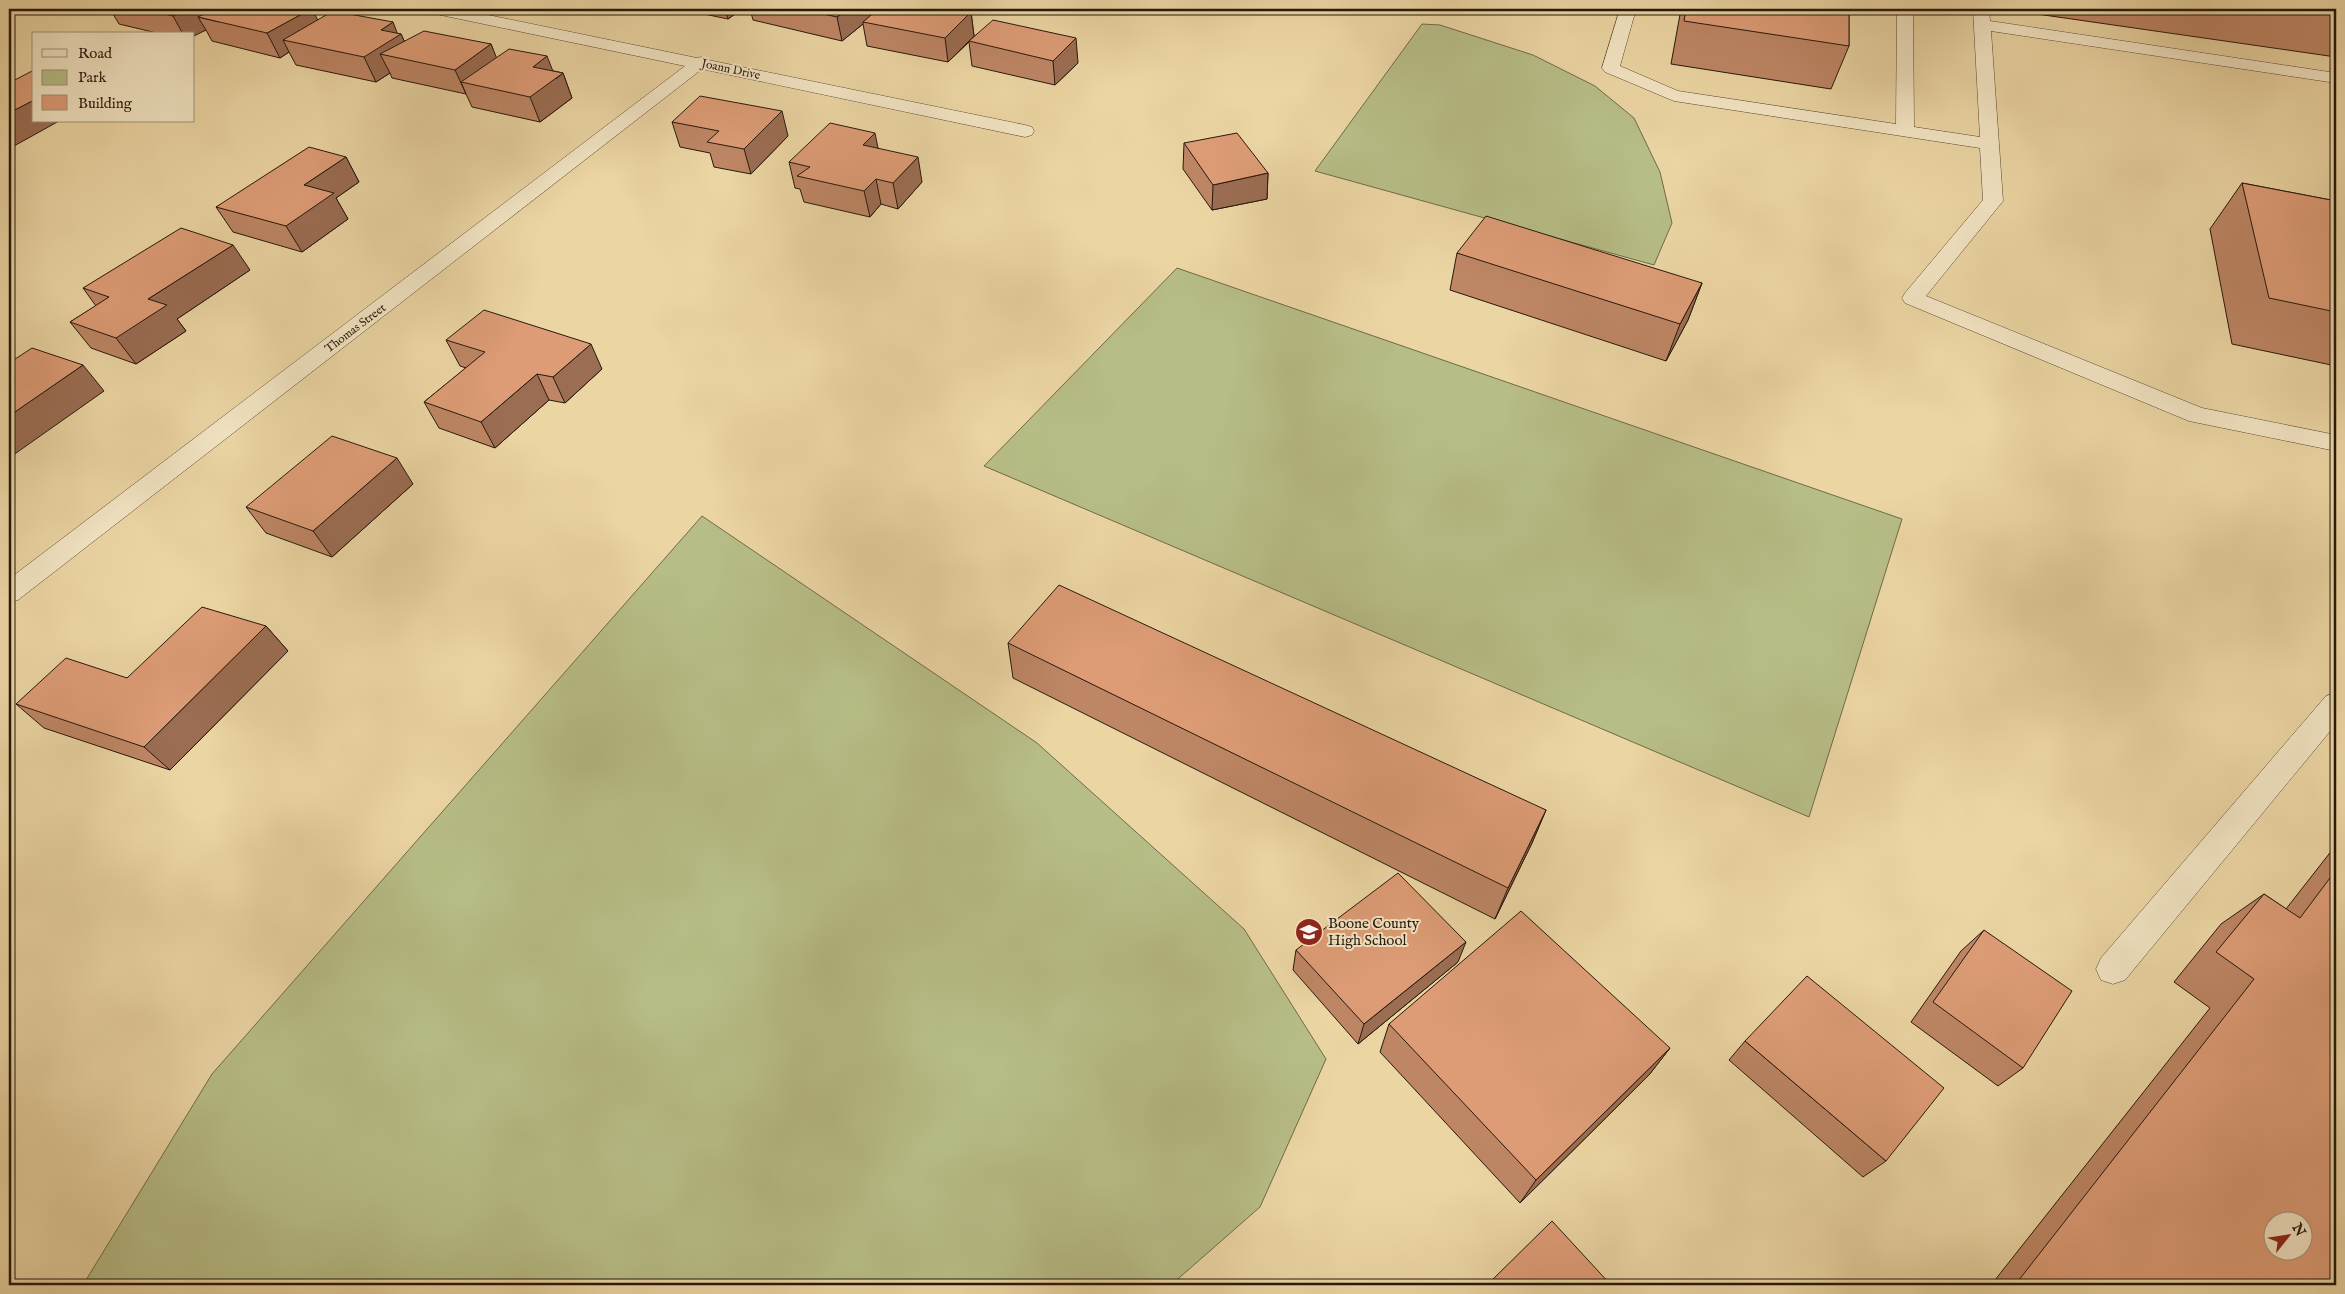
<svg xmlns="http://www.w3.org/2000/svg" width="2345" height="1294" font-family="'IM FELL English',serif">
	<style>
		.green { fill: #b7bd86; stroke: #6f6a48 }
		.lines { fill: none; stroke-linecap: round; stroke-linejoin: round }
		.minor-casing { stroke: #584731; stroke-width: 1 }
		.minor { fill: #f2e4c3; fill-rule: evenodd }
		.wall { fill: #be8665; stroke: #27180b }
		.shaded-wall { fill: #9b6d53; stroke: #27180b }
		.building { fill: #dd9c76; stroke: #27180b; fill-rule: evenodd }
		.labels { text-anchor: middle; stroke-width: 4; stroke-linejoin: round; paint-order: stroke }
		.far-street-label { font-size: 12px; fill: #27180b; stroke: #f2e4c3 }
		.poi-label { font-size: 15px; fill: #27180b; stroke: #f2e4c3; text-anchor: start }
	</style>
	<rect width="100%" height="100%" fill="#ebd5a3"/>
	<filter id="stains"><feTurbulence type="fractalNoise" baseFrequency=".004" numOctaves="4"/><feColorMatrix values="0 0 0 0 .2 0 0 0 0 .09 0 0 0 0 .02 0 0 0 .5 -.17"/></filter>
	<radialGradient id="worn" r=".72"><stop offset=".6" stop-color="#630" stop-opacity="0"/><stop offset="1" stop-color="#630" stop-opacity=".3"/></radialGradient>
	<path class="green" d="M 1422,24 L 1440,25 L 1533,55 L 1595,86 L 1634,118 L 1660,172 L 1672,223 L 1654,265 L 1315,171 Z
		M 1177,268 L 1902,519 L 1809,817 L 984,466 Z
		M 702,516 L 1037,743 L 1244,929 L 1326,1059 L 1260,1207 L 1171,1285 L 83,1285 L 212,1074 Z"/>
	<g class="lines">
		<g class="minor-casing">
			<path id="minor" d="M 428,9 L 459,9 L 697,58 L 701,57 L 708,60 L 1025,125 L 1032,127 L 1034,131 L 1032,135 L 1025,137 L 702,69 L 18,600 L 9,603 L 9,579 L 685,66 L 436,14 L 430,12 Z
				M 1620,9 L 1636,9 L 1620,66 L 1678,91 L 1896,124 L 1897,9 L 1913,9 L 1914,127 L 1980,137 L 1973,9 L 1989,9 L 1990,21 L 2336,73 L 2336,83 L 1991,31 L 2003,201 L 1926,296 L 2202,408 L 2336,435 L 2336,451 L 2189,421 L 1905,303 L 1902,298 L 1905,293 L 1983,200 L 1980,148 L 1674,101 L 1605,72 L 1602,68 Z
				M 2336,693 L 2336,724 L 2125,980 L 2113,984 L 2101,980 L 2096,969 L 2101,958 L 2326,696 Z"/>
		</g>
		<use href="#minor" class="minor"/>
	</g>
	<path class="wall" d="M 110,9 L 212,9 L 212,10 L 317,20 L 401,34 L 404,41 L 491,44 L 496,58 L 563,73 L 572,98 L 540,122 L 472,107 L 466,94 L 392,78 L 390,73 L 376,82 L 296,65 L 289,52 L 280,58 L 212,41 L 206,30 L 194,34 L 161,34 L 119,24 Z
		M 680,9 L 742,9 L 728,19 Z
		M 750,9 L 871,9 L 872,14 L 971,12 L 974,36 L 1078,63 L 1055,85 L 972,66 L 969,42 L 948,62 L 867,46 L 863,24 L 842,41 L 753,20 Z
		M 1681,9 L 1849,9 L 1849,46 L 1831,89 L 1671,64 Z
		M 2029,9 L 2336,9 L 2336,57 L 2030,13 Z
		M 9,83 L 14,146 L 9,144 Z
		M 672,122 L 788,136 L 751,174 L 714,167 L 710,153 L 680,147 Z
		M 1184,143 L 1268,173 L 1267,199 L 1212,210 L 1183,169 Z
		M 878,148 L 922,182 L 898,209 L 881,204 L 870,217 L 804,202 L 800,189 L 795,188 L 789,162 Z
		M 346,157 L 359,182 L 336,198 L 348,219 L 302,252 L 233,232 L 216,207 Z
		M 2242,183 L 2336,201 L 2336,366 L 2232,344 L 2210,229 Z
		M 1457,253 L 1702,283 L 1688,320 L 1666,361 L 1450,290 Z
		M 250,270 L 177,319 L 186,331 L 136,364 L 91,348 L 70,322 L 96,306 L 83,288 Z
		M 446,340 L 602,369 L 565,403 L 549,400 L 495,448 L 439,428 L 424,402 L 466,368 L 460,366 Z
		M 413,484 L 332,557 L 266,533 L 246,507 Z
		M 266,626 L 288,651 L 170,770 L 44,728 L 16,704 L 127,678 Z
		M 1008,643 L 1546,810 L 1532,843 L 1495,919 L 1013,678 Z
		M 2336,845 L 2336,1285 L 1991,1285 L 2210,1008 L 2174,982 L 2221,924 L 2264,894 L 2286,909 Z
		M 1984,930 L 2023,1068 L 1998,1086 L 1911,1022 L 1961,951 Z
		M 1296,950 L 1458,962 L 1358,1044 L 1293,970 Z
		M 1389,1024 L 1670,1048 L 1649,1075 L 1520,1203 L 1380,1052 Z
		M 1745,1041 L 1886,1161 L 1863,1177 L 1729,1060 Z"/>
	<path class="shaded-wall" d="M 9,9 L 15,9 L 16,10 L 9,13 Z
		M 186,9 L 212,9 L 219,22 L 198,17 L 206,30 L 194,36 L 194,34 L 183,34 L 173,16 Z
		M 311,9 L 312,9 L 324,32 L 283,40 L 289,52 L 280,58 L 267,33 Z
		M 725,9 L 742,9 L 728,19 Z
		M 848,9 L 871,9 L 873,17 L 863,22 L 863,24 L 842,41 L 837,17 Z
		M 971,12 L 974,36 L 948,62 L 945,38 Z
		M 393,22 L 398,35 L 401,34 L 412,58 L 380,54 L 390,73 L 376,82 L 364,57 L 381,30 Z
		M 9,28 L 15,37 L 9,41 Z
		M 1076,38 L 1078,63 L 1055,85 L 1053,61 Z
		M 491,44 L 501,69 L 461,82 L 466,94 L 455,70 Z
		M 547,56 L 556,79 L 563,73 L 572,98 L 540,122 L 530,97 L 533,67 Z
		M 34,100 L 34,121 L 59,121 L 14,146 L 9,139 L 9,113 Z
		M 782,111 L 788,136 L 751,174 L 744,149 Z
		M 875,133 L 880,158 L 863,145 Z
		M 346,157 L 359,182 L 336,198 L 348,219 L 302,252 L 286,226 L 304,185 Z
		M 918,157 L 922,182 L 898,209 L 893,183 Z
		M 1268,173 L 1267,199 L 1212,210 L 1213,185 Z
		M 876,179 L 881,204 L 870,217 L 864,191 Z
		M 233,245 L 250,270 L 177,319 L 186,331 L 136,364 L 116,338 L 148,299 Z
		M 1702,283 L 1688,320 L 1666,361 L 1680,324 Z
		M 591,344 L 602,369 L 565,403 L 553,377 Z
		M 83,365 L 104,391 L 9,458 L 9,416 Z
		M 537,374 L 549,400 L 495,448 L 481,422 Z
		M 397,458 L 413,484 L 332,557 L 313,531 Z
		M 266,626 L 288,651 L 170,770 L 144,747 Z
		M 1546,810 L 1532,843 L 1495,919 L 1508,888 Z
		M 1466,942 L 1458,962 L 1358,1044 L 1364,1024 Z
		M 1670,1048 L 1649,1075 L 1520,1203 L 1536,1180 Z"/>
	<path class="building" d="M 142,9 L 186,9 L 173,16 Z
		M 214,9 L 311,9 L 267,33 L 198,17 Z
		M 801,9 L 848,9 L 837,17 Z
		M 878,9 L 954,9 L 971,12 L 945,38 L 863,22 Z
		M 1686,9 L 1849,9 L 1849,46 L 1684,21 Z
		M 333,11 L 393,22 L 381,30 L 401,34 L 364,57 L 283,40 Z
		M 993,20 L 1076,38 L 1053,61 L 969,41 Z
		M 424,31 L 491,44 L 455,70 L 380,54 Z
		M 509,49 L 547,56 L 533,67 L 563,73 L 530,97 L 461,82 Z
		M 34,70 L 34,100 L 9,113 L 9,83 Z
		M 700,96 L 782,111 L 744,149 L 707,142 L 719,131 L 672,122 Z
		M 830,123 L 875,133 L 863,145 L 918,157 L 893,183 L 876,179 L 864,191 L 797,176 L 810,167 L 789,162 Z
		M 1237,133 L 1268,173 L 1213,185 L 1184,143 Z
		M 309,147 L 346,157 L 304,185 L 334,193 L 286,226 L 216,207 Z
		M 2242,183 L 2336,201 L 2336,312 L 2269,298 Z
		M 1486,216 L 1702,283 L 1680,324 L 1457,253 Z
		M 181,228 L 233,245 L 148,299 L 167,305 L 116,338 L 70,322 L 109,297 L 83,288 Z
		M 484,310 L 591,344 L 553,377 L 537,374 L 481,422 L 424,402 L 485,352 L 446,340 Z
		M 32,348 L 83,365 L 9,416 L 9,363 Z
		M 332,436 L 397,458 L 313,531 L 246,507 Z
		M 1059,585 L 1546,810 L 1508,888 L 1008,643 Z
		M 202,607 L 266,626 L 144,747 L 16,704 L 66,658 L 127,678 Z
		M 2336,870 L 2336,1285 L 2015,1285 L 2254,979 L 2216,952 L 2264,894 L 2300,918 ZM 2272,1222 L 2302,1222 L 2302,1252 L 2272,1252 Z
		M 1398,873 L 1466,942 L 1364,1024 L 1296,950 Z
		M 1521,911 L 1670,1048 L 1536,1180 L 1389,1024 Z
		M 1984,930 L 2072,991 L 2023,1068 L 1933,1002 Z
		M 1807,976 L 1944,1088 L 1886,1161 L 1745,1041 Z
		M 1552,1221 L 1611,1285 L 1487,1285 Z"/>
	<defs>
		<g id="school-disc" transform="scale(1.4375)"><circle r="9.5" fill="#8f2418" stroke="#f2e4c3"/><path d="M0-5L7-2L0 1L-7-2ZM-4 1L0 2.5L4 1V4Q0 6-4 4Z" fill="#fff"/></g>
	</defs>
	<g fill-rule="evenodd">
		<use href="#school-disc" x="1309" y="932"/>
	</g>
	<g class="labels">
		<g class="far-street-label">
			<text transform="translate(731 69) rotate(12)" y="4">Joann Drive</text>
			<text transform="translate(355 328) rotate(-37)" y="4">Thomas Street</text>
		</g>
		<g class="poi-label">
			<text x="1328" y="928">Boone County<tspan x="1328" dy="17">High School</tspan></text>
		</g>
	</g>
	<rect width="2345" height="1294" fill="none" stroke="#ebd5a3" stroke-width="30"/>
	<rect x="10" y="10" width="2325" height="1274" fill="none" stroke="#27180b" stroke-width="2.5"/>
	<rect x="15" y="15" width="2315" height="1264" fill="none" stroke="#27180b"/>
	<rect x="32" y="32" width="162" height="90" fill="#f2e4c3" stroke="#a19279"/>
	<rect x="42" y="49" width="25" height="8" fill="#f2e4c3" stroke="#a19279"/>
	<text x="78" y="58" font-size="15" fill="#27180b">Road</text>
	<rect x="42" y="70" width="25" height="15" fill="#b7bd86" stroke="#a19279"/>
	<text x="78" y="82" font-size="15" fill="#27180b">Park</text>
	<rect x="42" y="95" width="25" height="15" fill="#dd9c76" stroke="#a19279"/>
	<text x="78" y="108" font-size="15" fill="#27180b">Building</text>
	<g transform="translate(2288 1236) rotate(60)"><circle r="24" fill="#f2e4c3" stroke="#a19279"/>
	<path d="M0-4L9 19L0 12L-9 19Z" fill="#8f2418"/>
	<text y="-8" font-size="14" font-weight="bold" text-anchor="middle" fill="#27180b">N</text>
	</g>
	<rect width="100%" height="100%" filter="url(#stains)"/>
	<rect width="100%" height="100%" fill="url(#worn)"/>
</svg>
